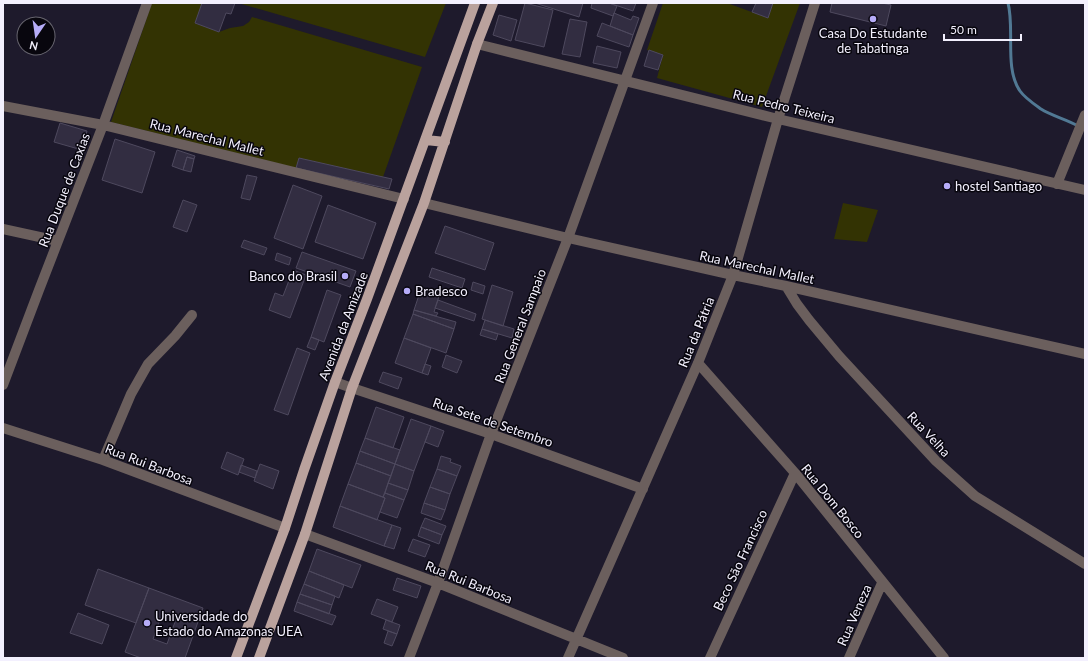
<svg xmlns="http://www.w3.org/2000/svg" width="1088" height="661" font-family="Lato,sans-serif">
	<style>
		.green { fill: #333303 }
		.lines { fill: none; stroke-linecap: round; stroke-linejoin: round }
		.stream { stroke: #517994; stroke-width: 3 }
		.building { fill: #322d41; stroke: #4e495e; fill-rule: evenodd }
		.minor { stroke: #6b5f5d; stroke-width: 10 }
		.major { stroke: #baa29d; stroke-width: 10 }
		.poi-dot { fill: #b6acf8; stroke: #08060e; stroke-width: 1.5 }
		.labels { text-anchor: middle; stroke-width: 3; stroke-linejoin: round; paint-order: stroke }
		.poi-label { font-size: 13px; fill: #f3f0fe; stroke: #08060e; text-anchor: start }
		.street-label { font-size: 13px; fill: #f3f0fe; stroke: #08060e }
	</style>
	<rect width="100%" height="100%" fill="#1e1a2c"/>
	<path class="green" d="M 152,3 L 202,3 L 195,23 L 219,32 L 230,28 L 243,26 L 249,22 L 252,17 L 422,67 L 383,177 L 299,158 L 296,168 L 111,122 Z
		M 238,3 L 446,3 L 425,57 Z
		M 663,3 L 727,3 L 768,18 L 773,3 L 800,3 L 762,107 L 657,78 L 663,55 L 647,50 Z
		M 843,203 L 878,210 L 867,242 L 834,239 Z"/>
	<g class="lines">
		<path class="stream" d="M 1008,3 C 1015,29 1004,68 1020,91 C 1025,98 1034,104 1041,109 C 1052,116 1066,119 1078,126"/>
	</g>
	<path class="building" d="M 202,3 L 235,3 L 231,14 L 226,13 L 219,32 L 195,23 Z
		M 525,3 L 553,10 L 544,47 L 515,40 Z
		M 535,3 L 583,3 L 579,17 Z
		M 592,3 L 609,3 L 617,6 L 613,16 L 591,8 Z
		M 609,3 L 636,3 L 633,11 Z
		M 756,3 L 773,3 L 768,18 L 752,12 Z
		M 832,3 L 882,3 L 891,5 L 886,26 L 830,12 Z
		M 614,13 L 631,20 L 633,16 L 639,18 L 633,35 L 610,26 Z
		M 499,15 L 517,20 L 511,41 L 493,35 Z
		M 570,19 L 587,22 L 580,57 L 562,54 Z
		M 602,23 L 633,35 L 629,47 L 597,36 Z
		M 597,46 L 621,52 L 617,68 L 593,63 Z
		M 649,50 L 663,55 L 658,70 L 644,66 Z
		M 60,123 L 87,131 L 82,150 L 54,142 Z
		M 115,139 L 155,152 L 142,193 L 102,180 Z
		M 177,150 L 195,156 L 194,159 L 187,157 L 183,170 L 172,166 Z
		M 187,157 L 194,159 L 191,172 L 183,170 Z
		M 299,158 L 392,179 L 389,189 L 296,168 Z
		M 247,175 L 257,177 L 250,200 L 241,198 Z
		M 293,185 L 322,196 L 303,249 L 274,238 Z
		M 183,200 L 197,205 L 187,232 L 173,227 Z
		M 328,205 L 376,223 L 363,259 L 315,242 Z
		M 445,226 L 494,243 L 485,270 L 435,253 Z
		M 244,240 L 267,248 L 264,255 L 241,247 Z
		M 302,252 L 356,271 L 350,287 L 296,268 Z
		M 277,253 L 291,258 L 289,265 L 275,260 Z
		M 432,268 L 465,279 L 462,288 L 429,277 Z
		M 293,270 L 306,275 L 290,318 L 269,310 L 275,293 L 283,296 Z
		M 473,282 L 485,286 L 483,294 L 471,290 Z
		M 492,285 L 513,292 L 503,326 L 482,319 Z
		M 421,289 L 439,296 L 434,312 L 438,313 L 436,316 L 414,310 Z
		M 327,290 L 341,295 L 324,342 L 311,337 Z
		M 438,300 L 476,314 L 474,321 L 435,308 Z
		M 414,310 L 456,322 L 454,329 L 413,314 Z
		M 413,314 L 454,329 L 446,353 L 404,338 Z
		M 485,320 L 514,329 L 512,338 L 482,329 Z
		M 482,329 L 498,334 L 496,340 L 480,335 Z
		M 311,337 L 319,340 L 315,350 L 307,347 Z
		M 404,338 L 431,348 L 422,373 L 395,363 Z
		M 297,348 L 310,353 L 288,415 L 274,410 Z
		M 446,355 L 462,361 L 457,373 L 442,367 Z
		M 425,364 L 431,366 L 428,375 L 422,373 Z
		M 383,372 L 402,378 L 398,389 L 379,382 Z
		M 376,407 L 404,417 L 393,448 L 365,438 Z
		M 411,419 L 431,426 L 414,471 L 395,464 Z
		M 431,426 L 444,431 L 438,447 L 425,442 Z
		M 365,438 L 400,450 L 395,464 L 360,451 Z
		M 360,451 L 395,464 L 391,476 L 356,463 Z
		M 227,452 L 244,459 L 238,475 L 221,468 Z
		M 441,456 L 451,459 L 450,462 L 461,466 L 457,476 L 437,469 Z
		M 356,463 L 391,476 L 383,497 L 348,484 Z
		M 260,464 L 279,471 L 273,489 L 254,481 Z
		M 395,464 L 414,471 L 408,490 L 388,483 Z
		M 241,465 L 257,471 L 255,478 L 239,472 Z
		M 437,469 L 457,476 L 450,494 L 430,487 Z
		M 388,483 L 408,490 L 404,500 L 385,493 Z
		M 348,484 L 385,498 L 377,520 L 340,506 Z
		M 430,487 L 450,494 L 445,510 L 424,503 Z
		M 385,493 L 404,500 L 397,518 L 380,512 L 385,498 L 383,497 Z
		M 424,503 L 445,510 L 441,520 L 421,513 Z
		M 340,506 L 392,525 L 384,546 L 333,527 Z
		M 425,518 L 446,526 L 442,535 L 421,527 Z
		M 392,525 L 401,528 L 394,549 L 384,546 Z
		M 421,527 L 442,535 L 439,544 L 418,536 Z
		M 413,539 L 430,545 L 425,557 L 408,551 Z
		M 317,549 L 361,565 L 352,588 L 309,571 Z
		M 98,569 L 149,588 L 136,623 L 85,605 Z
		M 309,571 L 344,585 L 339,598 L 304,584 Z
		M 397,578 L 421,586 L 417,598 L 393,590 Z
		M 304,584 L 335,596 L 332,605 L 300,594 Z
		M 149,588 L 203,608 L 185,658 L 141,658 L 125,652 ZM 161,617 L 175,622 L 167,644 L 153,639 Z
		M 300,594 L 332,605 L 329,614 L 297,602 Z
		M 377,599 L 398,607 L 392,622 L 371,614 Z
		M 297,602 L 336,616 L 332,625 L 294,611 Z
		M 78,613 L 109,625 L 102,644 L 70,633 Z
		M 386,620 L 400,625 L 397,634 L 383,629 Z
		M 388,631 L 397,634 L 392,646 L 384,643 Z"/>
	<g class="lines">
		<path class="minor" d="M 477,44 L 778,119 L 1085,190
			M 3,106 L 103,125 L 404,199
			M 1057,184 L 1085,115
			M 424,203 L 568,238 L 733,275 L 786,286 L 1085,354
			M 3,229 L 58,241
			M 786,286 L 797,304 L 809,320 L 839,356 L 936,461 L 975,496 L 1085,564
			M 698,363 L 795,473 L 944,658
			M 335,382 L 352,388 L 491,434 L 643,489
			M 3,385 L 39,290 L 103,125 L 147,3
			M 3,428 L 103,460 L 285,528
			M 103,460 L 131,394 L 148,364 L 175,336 L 192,315
			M 305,534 L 438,583 L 623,658
			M 409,658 L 438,583 L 491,434 L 568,238 L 653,3
			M 568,658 L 698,363 L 733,275 L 778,119 L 815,3
			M 710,658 L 795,473
			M 849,658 L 882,583"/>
		<path class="major" d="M 426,140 L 445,142
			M 236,658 L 285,528 L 304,470 L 335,382 L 367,299 L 475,3
			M 259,658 L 305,534 L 352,388 L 424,203 L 477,44 L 493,3"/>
	</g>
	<g class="poi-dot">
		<circle cx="873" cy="19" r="4"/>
		<circle cx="947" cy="186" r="4"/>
		<circle cx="345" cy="276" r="4"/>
		<circle cx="407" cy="291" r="4"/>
		<circle cx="147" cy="623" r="4"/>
	</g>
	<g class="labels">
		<g class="poi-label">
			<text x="873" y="38" text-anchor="middle">Casa Do Estudante<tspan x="873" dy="15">de Tabatinga</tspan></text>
			<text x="955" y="191">hostel Santiago</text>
			<text x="337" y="281" text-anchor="end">Banco do Brasil</text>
			<text x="415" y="296">Bradesco</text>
			<text x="155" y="621">Universidade do<tspan x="155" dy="15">Estado do Amazonas UEA</tspan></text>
		</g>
		<g class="street-label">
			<text transform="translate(784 106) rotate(14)" y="5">Rua Pedro Teixeira</text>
			<text transform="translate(207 137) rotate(14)" y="5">Rua Marechal Mallet</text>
			<text transform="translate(64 190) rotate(-69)" y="5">Rua Duque de Caxias</text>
			<text transform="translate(757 267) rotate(12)" y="5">Rua Marechal Mallet</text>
			<text transform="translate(343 326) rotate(-69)" y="5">Avenida da Amizade</text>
			<text transform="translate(520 326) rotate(-69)" y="5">Rua General Sampaio</text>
			<text transform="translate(696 332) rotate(-68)" y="5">Rua da Pátria</text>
			<text transform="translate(493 422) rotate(19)" y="5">Rua Sete de Setembro</text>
			<text transform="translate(929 434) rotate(47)" y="5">Rua Velha</text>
			<text transform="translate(149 464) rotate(21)" y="5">Rua Rui Barbosa</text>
			<text transform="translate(833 501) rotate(51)" y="5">Rua Dom Bosco</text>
			<text transform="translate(740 560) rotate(-65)" y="5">Beco São Francisco</text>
			<text transform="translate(469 582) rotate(22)" y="5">Rua Rui Barbosa</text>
			<text transform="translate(854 615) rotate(-66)" y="5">Rua Veneza</text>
		</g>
	</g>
	<rect width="1088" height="661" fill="none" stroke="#f3f0fe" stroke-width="8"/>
	<g transform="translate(36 36) rotate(193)"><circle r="19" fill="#08060e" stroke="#66646e"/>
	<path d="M0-3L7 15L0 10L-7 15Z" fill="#b6acf8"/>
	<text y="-6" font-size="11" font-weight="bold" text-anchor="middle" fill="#f3f0fe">N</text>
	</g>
	<path d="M944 34v6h77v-6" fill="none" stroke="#f3f0fe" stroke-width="2"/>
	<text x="950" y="34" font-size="12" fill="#f3f0fe" stroke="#08060e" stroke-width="3" paint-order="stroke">50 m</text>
</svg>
